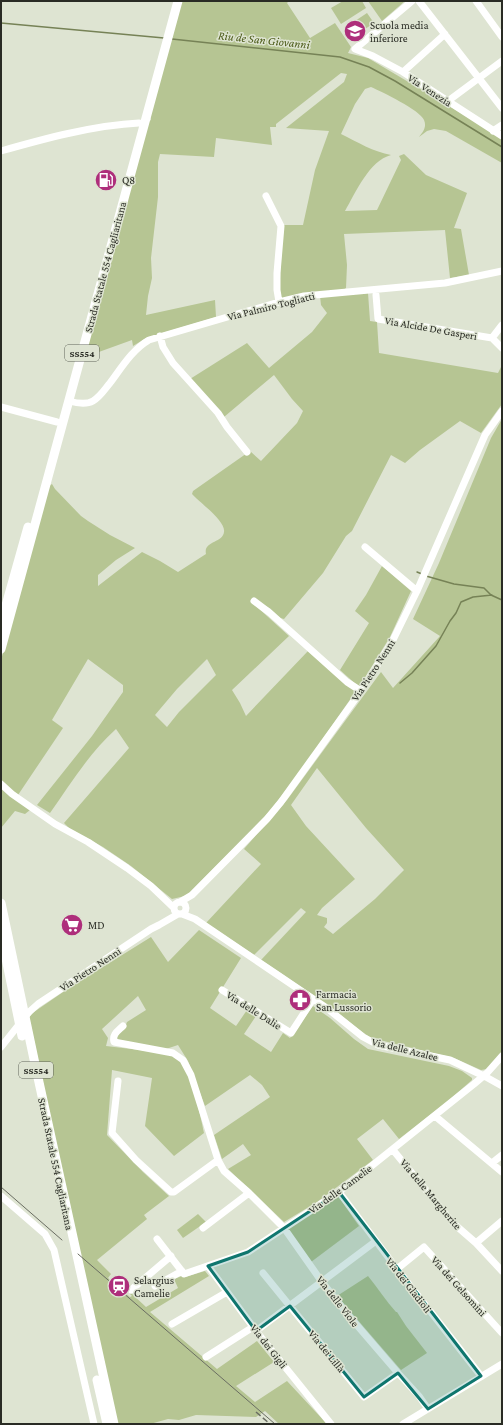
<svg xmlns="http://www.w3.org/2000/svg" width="503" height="1425" font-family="'Crimson Pro',serif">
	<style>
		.green { fill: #b6c593; fill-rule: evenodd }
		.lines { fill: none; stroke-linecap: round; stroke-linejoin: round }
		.stream { stroke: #768256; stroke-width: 1.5 }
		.minor { stroke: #fff; stroke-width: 7 }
		.major { stroke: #fff; stroke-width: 9 }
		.tram { stroke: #6a6d62; stroke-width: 1 }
		.rail { stroke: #6a6d62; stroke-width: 1.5; stroke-dasharray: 6 3; stroke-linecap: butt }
		.marked { fill: #0f766e; fill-opacity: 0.2; stroke: #0f766e; stroke-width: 3; stroke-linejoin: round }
		.labels { text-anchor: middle; stroke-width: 3; stroke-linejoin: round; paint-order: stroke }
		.shield { fill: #dee4d2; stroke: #5f6258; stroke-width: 1 }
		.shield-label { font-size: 10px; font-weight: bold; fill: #292b24 }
		.poi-label { font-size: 11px; fill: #292b24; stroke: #dee4d2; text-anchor: start }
		.street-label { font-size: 11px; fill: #292b24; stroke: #dee4d2 }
		.water-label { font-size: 12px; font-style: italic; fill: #4d5c1a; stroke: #dee4d2 }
	</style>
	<rect width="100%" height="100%" fill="#dee4d2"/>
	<path class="green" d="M 182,1 L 289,1 L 287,3 L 310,38 L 335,23 L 351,47 L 348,53 L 368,58 L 486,128 L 502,139 L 502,163 L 446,131 L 434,129 L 427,131 L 419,137 C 423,132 427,127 424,120 C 420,110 382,92 371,87 L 365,89 L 355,104 L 341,134 C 357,142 374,152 391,155 C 369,161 356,192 345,211 L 377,210 L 401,160 L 399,156 L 404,154 L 426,175 L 467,193 L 454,228 L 461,229 L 469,275 L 450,278 L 445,230 L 344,234 L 347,265 L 346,288 L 344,290 L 281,299 L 279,297 L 283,225 L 303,225 L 315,170 L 329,131 L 286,128 L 344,82 L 347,74 L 341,73 L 276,124 L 276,127 L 270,127 L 272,145 L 216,138 L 214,157 L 160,154 L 158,162 L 158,197 L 151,258 L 152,278 L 148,296 L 146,315 L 215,300 L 216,317 L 146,338 L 133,346 L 132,340 L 85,357 L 148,122 L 151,120 L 150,116 Z
		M 343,1 L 362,1 L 366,8 L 341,24 L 331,8 Z
		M 368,1 L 405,1 L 382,21 Z
		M 367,13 L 374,23 L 356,35 L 349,25 Z
		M 368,293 L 370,321 L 377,322 L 379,353 L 498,373 L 502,365 L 502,404 L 481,433 L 460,421 L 420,450 L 405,463 L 391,455 L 352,531 L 346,536 L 323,573 L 284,619 L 280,618 L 272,613 L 271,609 L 255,600 L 256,606 L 289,636 L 232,690 L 240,703 L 246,716 L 308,651 L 356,691 L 299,773 L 270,811 L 190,892 L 185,896 L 172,899 L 131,866 L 103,847 L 70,829 L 64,823 L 129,748 L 116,729 C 89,753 70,785 50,813 L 37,805 L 92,736 L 123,692 L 123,685 L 88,659 L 52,720 L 63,728 L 18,795 L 3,783 L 1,780 L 1,660 L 49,486 L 52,484 L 55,489 L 81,516 L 88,521 L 110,535 L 135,548 L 116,560 L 98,575 L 98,586 L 142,552 L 160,561 L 178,572 L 206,554 C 203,541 223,543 224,532 C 226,522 202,504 195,497 L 192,494 L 193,491 L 250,451 L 261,461 L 297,423 L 303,411 L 292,399 L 274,375 L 224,417 L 190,379 L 247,343 L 269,368 L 312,332 L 327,313 L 321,305 L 320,296 ZM 207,659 L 216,675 L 179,712 L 167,727 L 155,715 L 177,689 Z
		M 502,419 L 502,1052 L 487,1069 L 481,1070 L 454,1058 L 371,1038 C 357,1029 345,1018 331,1008 C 308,991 285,976 261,960 L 306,912 L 301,908 L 254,955 L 206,923 L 261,864 L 244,849 L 287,800 L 381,672 L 393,688 L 440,636 L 413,619 L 439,563 L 491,438 ZM 317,768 L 366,828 L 404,870 L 375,899 L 333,934 L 324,927 L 327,923 L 327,918 L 317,915 L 322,908 L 355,879 L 306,826 L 291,805 Z
		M 382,566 L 411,591 L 390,637 L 359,687 L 340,670 L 369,623 L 355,611 L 366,595 Z
		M 1,787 L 30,810 L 25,814 L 15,811 L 1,828 Z
		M 199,930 L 241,958 L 210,1008 L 236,1026 L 247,1010 L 256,1016 L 244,1034 L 271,1052 L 283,1033 L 290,1038 L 313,1006 L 330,1018 L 354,1039 L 368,1049 L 449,1066 L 462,1071 L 472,1078 L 472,1080 L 448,1101 L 399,1139 L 383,1119 L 357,1139 L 373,1160 L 317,1202 L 284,1222 L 228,1169 L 251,1155 L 243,1144 L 222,1159 L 214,1135 L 270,1097 L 262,1085 L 250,1075 L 205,1106 L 188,1061 L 178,1045 L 166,1049 L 119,1041 L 117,1038 C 118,1032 125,1029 127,1022 L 146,1010 L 138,996 L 102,1029 L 108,1038 L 106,1046 L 165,1053 C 171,1054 177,1058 181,1062 C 191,1073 201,1117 204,1133 L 174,1156 L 145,1126 L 152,1078 L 112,1070 L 107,1135 L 143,1172 L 169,1196 L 144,1215 L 147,1219 L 97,1260 L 111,1274 L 108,1278 L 130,1297 L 132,1296 L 130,1294 L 131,1293 L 146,1307 L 178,1288 L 174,1279 L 182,1276 L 185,1277 L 205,1271 L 209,1276 L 150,1312 L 217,1369 L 257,1341 L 274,1362 L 236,1386 L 255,1402 L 287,1381 L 327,1424 L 279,1424 L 265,1411 L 256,1417 L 196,1415 L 179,1420 L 168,1419 L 150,1424 L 116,1424 L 29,1017 L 34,1012 L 66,990 L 151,937 L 168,962 Z
		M 338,1196 L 359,1226 L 311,1262 L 288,1229 Z
		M 198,1214 L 206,1222 L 183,1238 L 177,1230 Z
		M 368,1276 C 378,1288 386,1301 396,1312 L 397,1312 L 406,1326 L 427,1353 L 401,1370 L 337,1296 Z"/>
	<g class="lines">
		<path class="stream" d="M 1,23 L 164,38
			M 172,39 L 340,57 L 369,67 L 395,81 L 502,147
			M 417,572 L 422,574
			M 426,576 L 454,584 L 484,588 L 491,595 L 502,600
			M 400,683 L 412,673 L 436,646 L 450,621 L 456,613 L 461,602 L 473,597 L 492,595"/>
		<path class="minor" d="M 412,1 L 355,49 L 373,56 L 403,72 L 502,136
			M 419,1 L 502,108
			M 476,1 L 502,37
			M 403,72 L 445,34
			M 448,101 L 502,61
			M 493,131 L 502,125
			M 1,151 C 43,139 95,125 139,123
			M 266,196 L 281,226 L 277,273 L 277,290 L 279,302
			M 376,295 L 378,319 L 492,338 L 502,325
			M 160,336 L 163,347 L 173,363 L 218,413 L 227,427 L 247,452
			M 492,338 L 502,348
			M 69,401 C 76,403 86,405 93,401 C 100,397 105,389 110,383 C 122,367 132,350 149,340 L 279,302 L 304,296 L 445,283 L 502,271
			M 1,407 L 57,422
			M 365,547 L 417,591
			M 254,601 L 270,613 L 347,682 L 361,691
			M 1,784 L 12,794 L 55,824 L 88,842 L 127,868 L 151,886 L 174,908
			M174 908a6 6 0 1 1 12 0a6 6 0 1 1-12 0Z
			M 180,902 L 192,895 L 267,819 L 281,802 L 361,691 L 392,642 L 417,591 L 485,435 L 502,411
			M 182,914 L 195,919 L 328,1009 L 363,1037 L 378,1045 L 450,1060 L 486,1077 L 502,1086
			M 222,990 L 291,1033 L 313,999
			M 123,1026 C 118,1031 112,1034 114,1042 L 173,1053 L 183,1060 L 191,1075 L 218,1160 L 224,1171 L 249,1193 L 284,1228 L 322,1282 L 349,1316 L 398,1373 L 419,1396 L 428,1409
			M 1,1047 L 29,1012 L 38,1004 L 151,929 L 159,925 L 178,914
			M 118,1081 L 112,1133 L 136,1160 L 171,1192 L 174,1192 L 218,1160
			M 435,1116 L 502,1172
			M 393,1150 L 453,1223 L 476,1243 L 502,1271
			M 492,1163 L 502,1155
			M 339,1192 L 397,1269 L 481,1376
			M 1,1196 L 45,1234 L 54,1250 L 94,1424
			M 203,1228 L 249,1193
			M 157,1239 L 184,1274 L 248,1252 L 339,1192 L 474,1084 L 487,1073 L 502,1056
			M 476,1243 L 502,1221
			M 208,1266 L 256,1331 L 331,1424
			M 397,1269 L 424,1247 L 502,1333
			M 263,1273 L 364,1397 L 398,1373
			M 155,1286 L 182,1271
			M 131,1290 L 171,1256
			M 172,1324 L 227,1292
			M 256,1331 L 376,1241
			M 206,1357 L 253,1327
			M 403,1424 L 502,1364"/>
		<path class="major" d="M 1,623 L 28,527
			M 1,649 L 178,1
			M 1,903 L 35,1064 L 114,1424
			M 1,934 L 22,1036
			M 97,1380 L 107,1424"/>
		<path class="tram" d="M 1,1187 L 62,1240
			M 78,1254 L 275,1424"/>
		<path class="rail" d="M 256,1412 L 270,1424"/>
	</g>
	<path class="marked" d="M 339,1192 L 481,1376 L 428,1409 L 398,1373 L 364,1397 L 290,1306 L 256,1331 L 208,1266 L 248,1252 Z"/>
	<defs>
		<g id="school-disc" transform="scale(1.15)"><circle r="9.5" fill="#ae2e7b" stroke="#dee4d2"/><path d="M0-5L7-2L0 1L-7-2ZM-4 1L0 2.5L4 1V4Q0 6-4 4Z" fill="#fff"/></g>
		<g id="fuel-disc" transform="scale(1.15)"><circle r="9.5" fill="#ae2e7b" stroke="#dee4d2"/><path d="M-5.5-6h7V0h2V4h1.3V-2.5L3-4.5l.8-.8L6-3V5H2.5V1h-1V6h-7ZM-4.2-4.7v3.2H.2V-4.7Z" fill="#fff"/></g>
		<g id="supermarket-disc" transform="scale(1.15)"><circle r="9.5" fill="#ae2e7b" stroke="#dee4d2"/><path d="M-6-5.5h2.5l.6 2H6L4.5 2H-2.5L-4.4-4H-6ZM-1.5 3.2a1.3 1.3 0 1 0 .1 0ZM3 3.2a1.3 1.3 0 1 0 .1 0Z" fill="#fff"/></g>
		<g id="pharmacy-disc" transform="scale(1.15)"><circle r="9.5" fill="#ae2e7b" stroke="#dee4d2"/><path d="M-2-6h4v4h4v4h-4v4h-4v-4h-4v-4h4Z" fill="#fff"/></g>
		<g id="station-disc" transform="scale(1.15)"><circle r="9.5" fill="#ae2e7b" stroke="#dee4d2"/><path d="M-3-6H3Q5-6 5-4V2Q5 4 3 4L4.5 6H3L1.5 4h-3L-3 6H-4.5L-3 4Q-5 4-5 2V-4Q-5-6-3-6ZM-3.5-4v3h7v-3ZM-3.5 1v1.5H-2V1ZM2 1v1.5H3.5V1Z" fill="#fff"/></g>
	</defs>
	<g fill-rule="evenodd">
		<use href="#school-disc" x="355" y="31"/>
		<use href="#fuel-disc" x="106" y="180"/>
		<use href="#supermarket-disc" x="72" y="925"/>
		<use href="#pharmacy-disc" x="300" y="1000"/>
		<use href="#station-disc" x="119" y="1286"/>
	</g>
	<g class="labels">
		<g class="shield">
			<rect x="65" y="345" width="34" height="16" rx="3"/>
			<rect x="19" y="1062" width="34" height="16" rx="3"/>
		</g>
		<g class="shield-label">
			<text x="82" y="357">SS554</text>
			<text x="36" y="1074">SS554</text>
		</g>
		<g class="poi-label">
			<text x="370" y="29">Scuola media<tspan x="370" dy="13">inferiore</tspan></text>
			<text x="122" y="184">Q8</text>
			<text x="88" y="929">MD</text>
			<text x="316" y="998">Farmacia<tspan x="316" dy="13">San Lussorio</tspan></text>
			<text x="134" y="1284">Selargius<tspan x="134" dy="13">Camelie</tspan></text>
		</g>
		<g class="street-label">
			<text transform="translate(430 90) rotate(33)" y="4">Via Venezia</text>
			<text transform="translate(105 267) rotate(-75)" y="4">Strada Statale 554 Cagliaritana</text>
			<text transform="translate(271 306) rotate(-14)" y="4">Via Palmiro Togliatti</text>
			<text transform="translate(431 328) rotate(10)" y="4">Via Alcide De Gasperi</text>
			<text transform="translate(373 670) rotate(-57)" y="4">Via Pietro Nenni</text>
			<text transform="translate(90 969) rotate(-33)" y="4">Via Pietro Nenni</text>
			<text transform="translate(254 1010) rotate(32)" y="4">Via delle Dalie</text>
			<text transform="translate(405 1049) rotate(14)" y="4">Via delle Azalee</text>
			<text transform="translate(56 1164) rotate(78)" y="4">Strada Statale 554 Cagliaritana</text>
			<text transform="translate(340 1189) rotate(-36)" y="4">Via delle Camelie</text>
			<text transform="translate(431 1194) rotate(50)" y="4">Via delle Margherite</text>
			<text transform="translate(409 1285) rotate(52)" y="4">Via dei Gladioli</text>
			<text transform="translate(459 1286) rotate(48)" y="4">Via dei Gelsomini</text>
			<text transform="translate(338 1301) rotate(52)" y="4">Via delle Viole</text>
			<text transform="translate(269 1346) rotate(52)" y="4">Via dei Gigli</text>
			<text transform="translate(327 1351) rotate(51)" y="4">Via dei Lillà</text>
		</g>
		<g class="water-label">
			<text transform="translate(264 40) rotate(6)" y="4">Riu de San Giovanni</text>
		</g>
	</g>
	<rect width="503" height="1425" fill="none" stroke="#292b24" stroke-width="4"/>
</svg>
